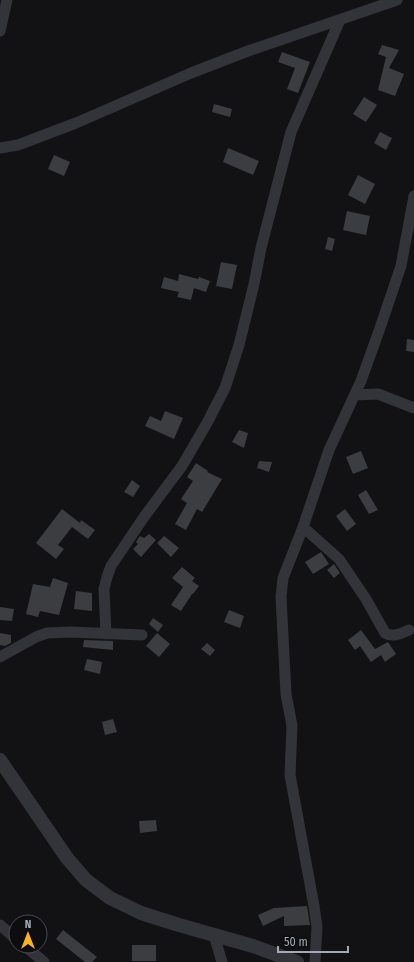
<svg xmlns="http://www.w3.org/2000/svg" width="414" height="962" font-family="'Fira Sans Condensed',sans-serif">
	<style>
		.building { fill: #3c3d41 }
		.lines { fill: none; stroke-linecap: round; stroke-linejoin: round }
		.minor { stroke: #333439; stroke-width: 11 }
		.tertiary { stroke: #333439; stroke-width: 14 }
	</style>
	<rect width="100%" height="100%" fill="#121214"/>
	<path class="building" d="M 382,45 L 399,50 L 389,68 L 404,74 L 395,96 L 378,90 L 386,57 L 378,54 Z
		M 282,52 L 310,62 L 298,93 L 287,89 L 295,68 L 278,62 Z
		M 364,97 L 377,105 L 366,122 L 353,114 Z
		M 214,104 L 232,109 L 230,117 L 212,112 Z
		M 380,132 L 392,138 L 386,150 L 374,143 Z
		M 228,148 L 259,161 L 253,175 L 223,162 Z
		M 54,155 L 70,162 L 64,176 L 48,169 Z
		M 358,175 L 375,184 L 365,204 L 348,195 Z
		M 347,211 L 370,216 L 366,235 L 343,230 Z
		M 328,237 L 335,239 L 332,251 L 325,249 Z
		M 221,262 L 237,265 L 232,289 L 216,286 Z
		M 179,274 L 198,279 L 199,277 L 210,281 L 206,292 L 194,288 L 191,300 L 177,297 L 179,292 L 161,288 L 164,277 L 178,281 Z
		M 407,339 L 414,340 L 414,352 L 406,351 Z
		M 165,411 L 183,418 L 174,439 L 145,426 L 150,416 L 161,421 Z
		M 239,430 L 248,433 L 244,448 L 232,442 Z
		M 361,451 L 368,468 L 353,474 L 346,457 Z
		M 259,461 L 272,462 L 269,472 L 257,468 Z
		M 196,463 L 208,471 L 207,472 L 222,479 L 202,512 L 197,509 L 186,530 L 175,524 L 187,503 L 181,499 L 193,481 L 187,477 Z
		M 132,480 L 140,486 L 133,497 L 124,492 Z
		M 366,490 L 378,510 L 369,514 L 358,495 Z
		M 62,509 L 80,523 L 81,520 L 95,530 L 88,539 L 72,527 L 58,545 L 64,549 L 56,559 L 36,543 Z
		M 345,509 L 356,524 L 347,531 L 336,516 Z
		M 149,534 L 156,540 L 141,557 L 133,549 L 138,544 L 136,542 L 140,536 L 144,538 Z
		M 164,536 L 179,548 L 171,557 L 157,543 Z
		M 321,552 L 329,564 L 313,574 L 305,562 Z
		M 334,564 L 340,573 L 334,578 L 327,570 Z
		M 182,567 L 195,578 L 192,581 L 199,586 L 193,594 L 192,594 L 181,611 L 171,605 L 183,587 L 172,578 Z
		M 53,578 L 68,583 L 59,615 L 40,611 L 38,617 L 26,614 L 33,584 L 50,587 Z
		M 76,591 L 92,593 L 92,611 L 74,609 Z
		M 0,607 L 14,609 L 12,621 L 0,620 Z
		M 229,610 L 244,616 L 240,628 L 224,622 Z
		M 153,618 L 163,625 L 158,632 L 149,624 Z
		M 361,630 L 375,649 L 388,642 L 396,654 L 385,662 L 381,655 L 371,662 L 360,646 L 355,650 L 348,640 Z
		M 0,633 L 11,635 L 11,643 L 5,646 L 0,645 Z
		M 157,633 L 170,644 L 159,657 L 146,646 Z
		M 84,640 L 113,641 L 113,650 L 83,647 Z
		M 207,643 L 215,650 L 210,656 L 201,649 Z
		M 87,659 L 102,662 L 100,674 L 84,670 Z
		M 113,719 L 117,732 L 105,735 L 102,722 Z
		M 156,820 L 157,831 L 140,833 L 139,821 Z
		M 307,906 L 310,925 L 284,926 L 284,916 L 263,926 L 258,915 L 274,908 Z
		M 63,930 L 97,957 L 92,962 L 85,962 L 56,939 Z
		M 132,945 L 156,945 L 156,961 L 132,961 Z"/>
	<g class="lines">
		<path class="minor" d="M 0,31 L 7,0
			M 0,148 L 18,145 L 76,123 L 191,73 L 248,51 L 397,0
			M 355,395 L 378,394 L 414,408
			M 303,527 L 339,559 L 366,599 L 385,633 C 393,638 402,633 409,630
			M 106,634 L 104,589 L 107,577 L 111,566 L 144,517 L 182,466 L 207,423 L 225,388 L 239,345 L 254,284 L 261,248 L 291,132 L 340,20
			M 0,657 L 36,637 L 47,633 L 71,632 L 142,635
			M 0,925 L 16,939
			M 214,935 L 222,962
			M 25,946 L 44,962
			M 315,962 L 317,927 L 314,906 L 290,775 L 292,726 L 286,694 L 281,597 L 283,578 L 303,527 L 329,450 L 361,381 L 380,328 L 401,266 L 414,196"/>
		<path class="tertiary" d="M 0,760 L 67,858 L 86,880 L 110,898 L 141,913 L 179,925 L 253,946 L 297,962"/>
	</g>
	<g transform="translate(28 934)"><circle r="19" fill="#0d0d0f" stroke="#494b51"/>
	<path d="M0-3L7 15L0 10L-7 15Z" fill="#fbb224"/>
	<text y="-6" font-size="11" font-weight="bold" text-anchor="middle" fill="#a3a9b5">N</text>
	</g>
	<path d="M278 946v6h70v-6" fill="none" stroke="#a3a9b5" stroke-width="2"/>
	<text x="284" y="946" font-size="12" fill="#a3a9b5" stroke="#0d0d0f" stroke-width="3" paint-order="stroke">50 m</text>
</svg>
